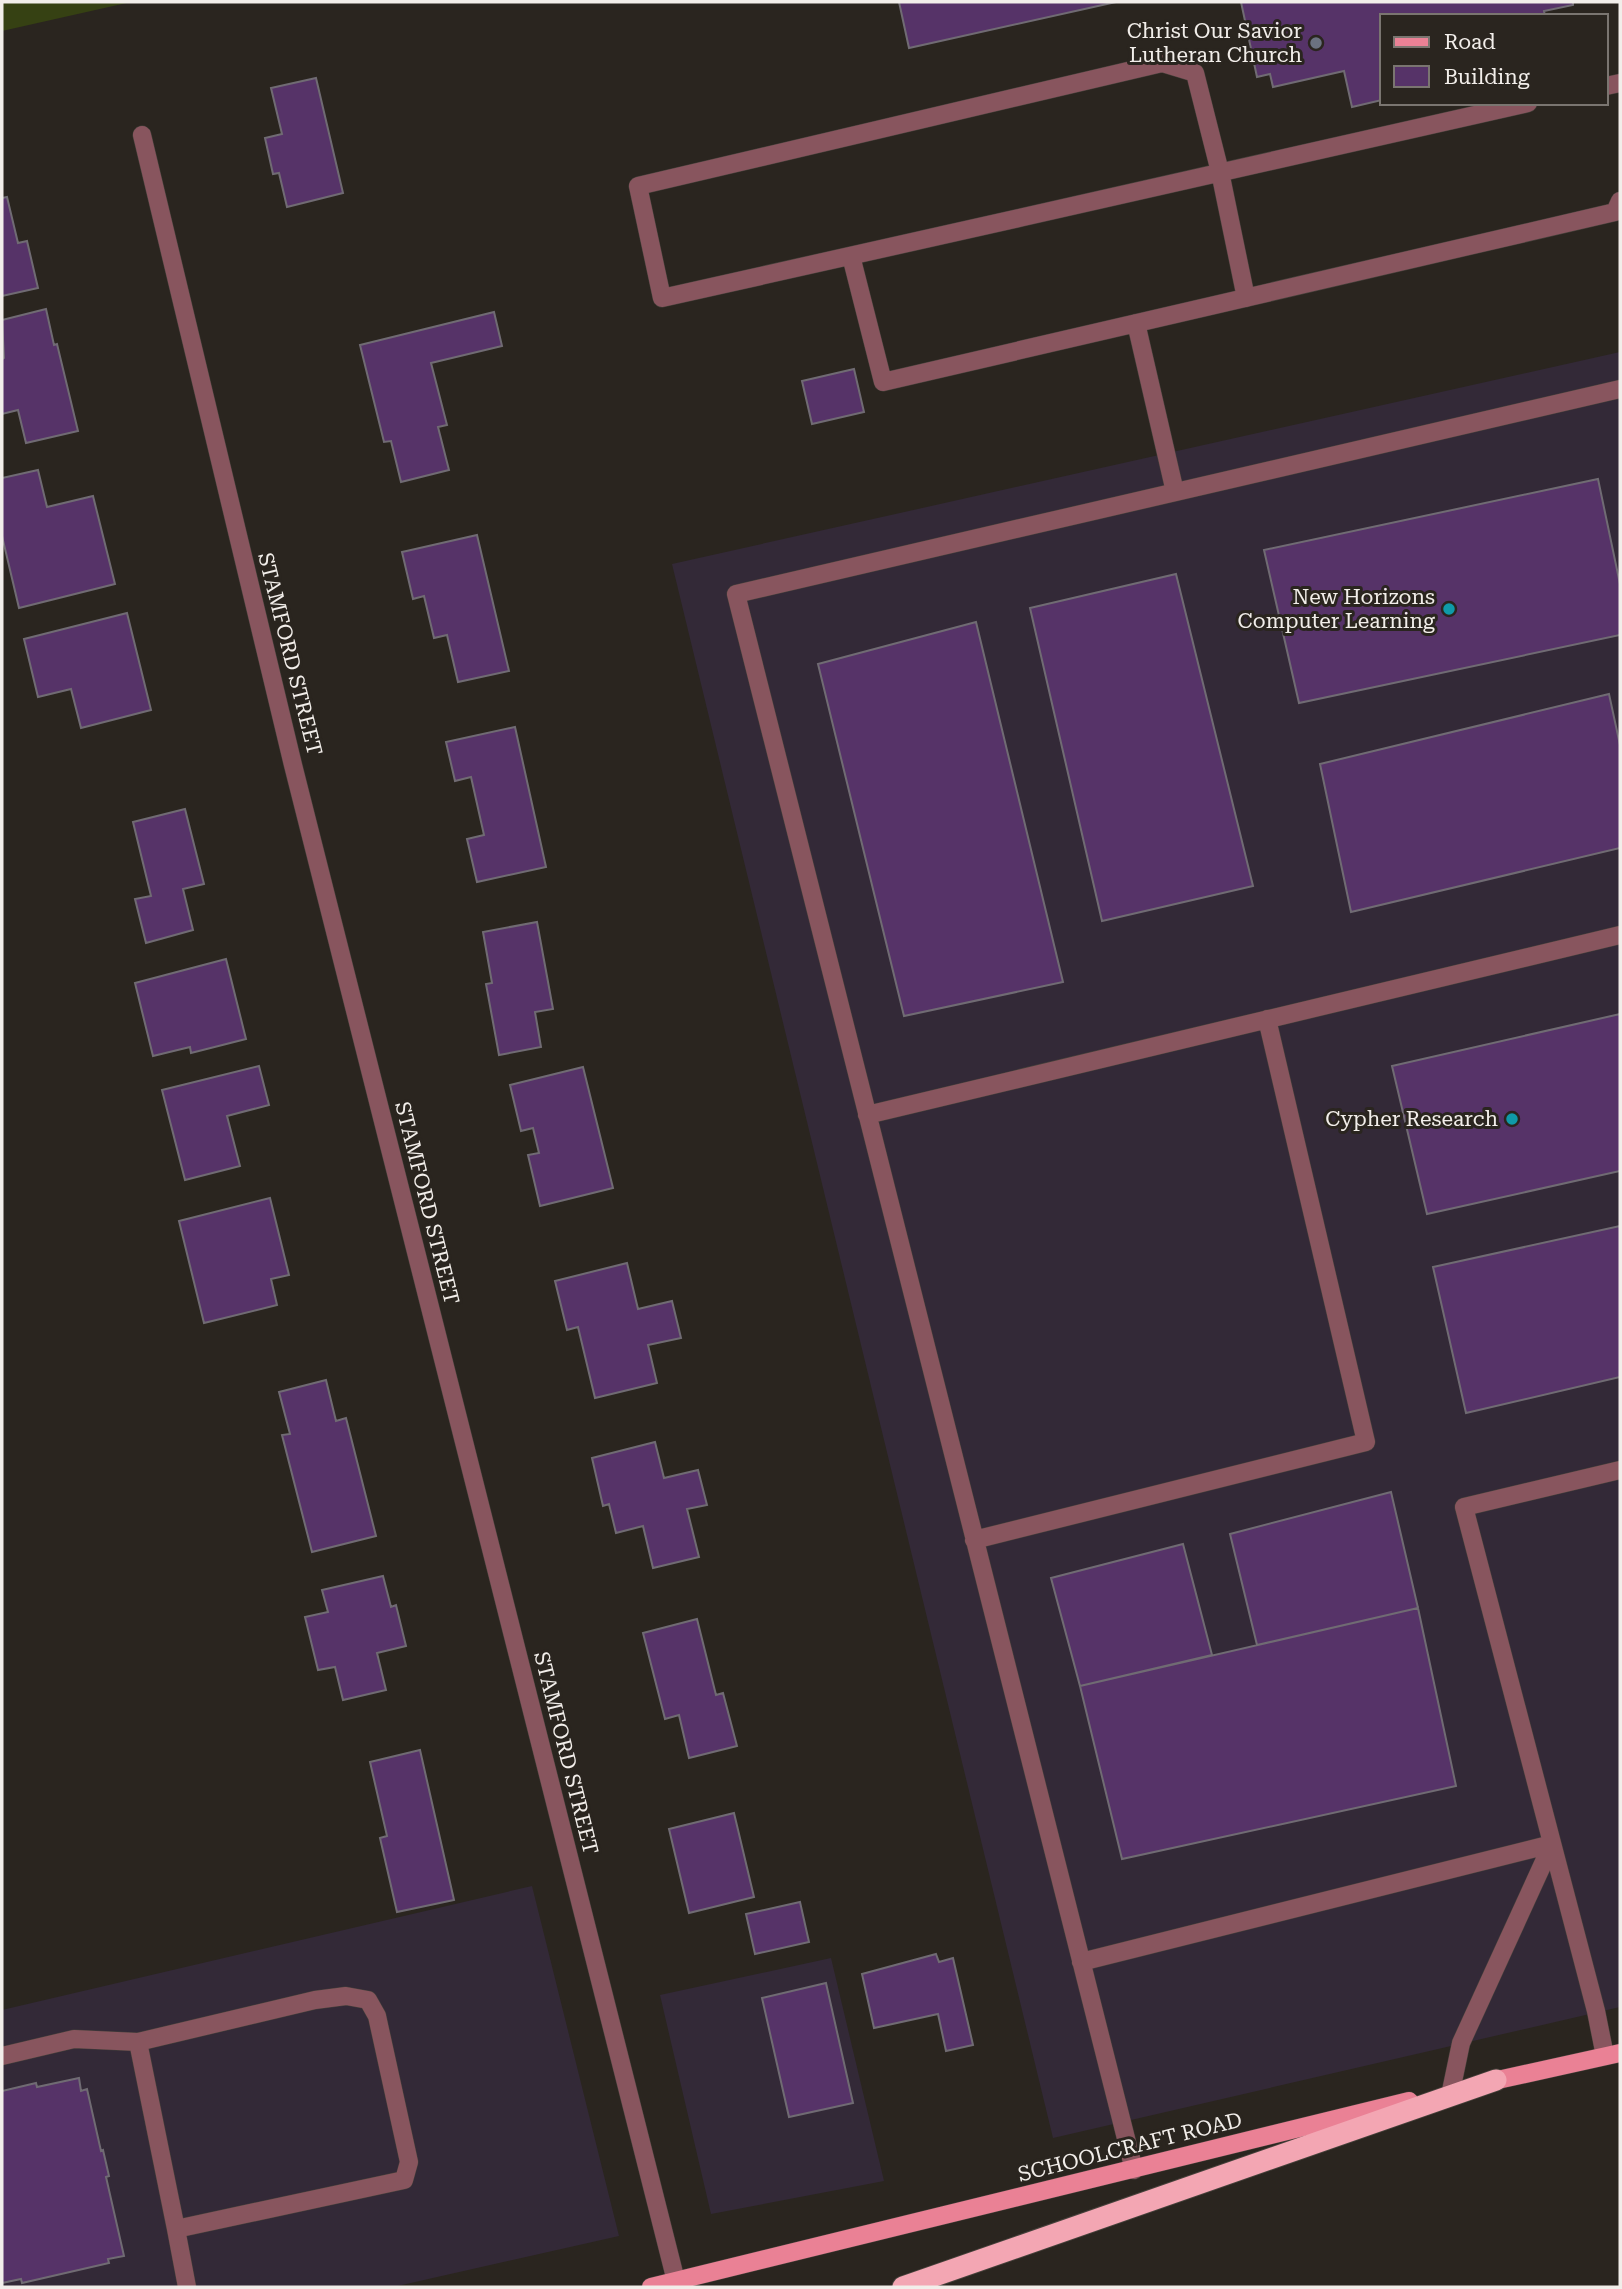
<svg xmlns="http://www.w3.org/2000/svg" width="1622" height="2289" font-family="'Roboto Serif',serif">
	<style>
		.commercial { fill: #332937 }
		.green { fill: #364113 }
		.building { fill: #563368; stroke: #706b73; stroke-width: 2 }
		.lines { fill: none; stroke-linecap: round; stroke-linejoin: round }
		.minor-casing { stroke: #46413b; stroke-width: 19 }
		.major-casing { stroke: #46413b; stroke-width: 19 }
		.highway-casing { stroke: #46413b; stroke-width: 23 }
		.minor { stroke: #88555e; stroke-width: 18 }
		.major { stroke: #ea8195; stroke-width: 18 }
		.highway { stroke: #f3a6b3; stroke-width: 21 }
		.worship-dot { fill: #6b7280; stroke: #2a251f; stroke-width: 2.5 }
		.culture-dot { fill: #0f9aa8; stroke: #2a251f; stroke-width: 2.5 }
		.labels { text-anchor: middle; stroke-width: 6; stroke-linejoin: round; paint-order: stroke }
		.poi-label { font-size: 21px; fill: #f2eeea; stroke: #2a251f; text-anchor: end }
		.street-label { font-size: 21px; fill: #f2eeea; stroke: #2a251f }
	</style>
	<rect width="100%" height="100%" fill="#2a251f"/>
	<path class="commercial" d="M 1620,352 L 1620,2007 L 1053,2138 L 672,564 Z
		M 532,1886 L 619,2236 L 393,2287 L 2,2287 L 2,2010 Z
		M 831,1958 L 884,2181 L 711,2214 L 660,1995 Z"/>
	<path class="green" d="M 2,2 L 131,2 L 2,31 Z"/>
	<path class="building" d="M 899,2 L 1116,2 L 909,48 Z
		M 1241,2 L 1573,2 L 1573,5 L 1544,11 L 1545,16 L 1382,16 L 1382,100 L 1352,107 L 1344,71 L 1273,87 L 1270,74 L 1257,77 Z
		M 316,78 L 343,193 L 287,207 L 279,173 L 273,174 L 265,138 L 282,134 L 271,88 Z
		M 7,197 L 18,243 L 27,241 L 38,288 L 2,296 L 2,198 Z
		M 46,309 L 54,345 L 57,344 L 78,431 L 26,443 L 18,410 L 2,414 L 2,359 L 4,358 L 2,320 Z
		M 494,312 L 502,346 L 431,363 L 447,425 L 438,427 L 449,470 L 401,482 L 391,441 L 384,442 L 360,345 Z
		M 854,369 L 864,412 L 812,424 L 802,381 Z
		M 38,470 L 47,507 L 93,496 L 115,584 L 19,608 L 2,536 L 2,478 Z
		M 1598,479 L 1620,584 L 1620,635 L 1299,703 L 1264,550 Z
		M 477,535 L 509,671 L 458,682 L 447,635 L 434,638 L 424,596 L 413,599 L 402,552 Z
		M 1176,574 L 1253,886 L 1102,921 L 1030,608 Z
		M 127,613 L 151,710 L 81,728 L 71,689 L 38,697 L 24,639 Z
		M 976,622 L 1063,982 L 904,1016 L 818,664 Z
		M 1609,694 L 1620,745 L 1620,848 L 1351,912 L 1320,764 Z
		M 515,727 L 546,867 L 477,882 L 467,839 L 484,835 L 471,777 L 455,781 L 446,742 Z
		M 185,809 L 204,884 L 183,889 L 193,930 L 146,943 L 135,899 L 151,896 L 133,822 Z
		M 537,922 L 553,1009 L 535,1012 L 541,1047 L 499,1055 L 486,984 L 492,983 L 483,932 Z
		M 226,959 L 246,1039 L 191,1053 L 190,1047 L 153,1056 L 135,983 Z
		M 1620,1014 L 1620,1171 L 1427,1214 L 1392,1066 Z
		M 259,1066 L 269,1105 L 227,1116 L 240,1166 L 185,1180 L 162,1090 Z
		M 583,1067 L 613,1188 L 540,1206 L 528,1155 L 539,1153 L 533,1128 L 521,1131 L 510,1085 Z
		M 270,1198 L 289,1275 L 271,1279 L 277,1305 L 204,1323 L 179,1221 Z
		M 1620,1226 L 1620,1377 L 1466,1413 L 1433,1267 Z
		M 627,1263 L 638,1309 L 672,1301 L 681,1338 L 648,1345 L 657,1383 L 595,1398 L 578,1327 L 567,1330 L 555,1281 Z
		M 326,1380 L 336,1421 L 346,1418 L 376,1536 L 312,1552 L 282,1435 L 290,1434 L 279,1392 Z
		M 655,1442 L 664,1478 L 698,1470 L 707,1505 L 687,1509 L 699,1557 L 653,1568 L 643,1526 L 616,1533 L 609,1504 L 603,1506 L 592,1458 Z
		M 1391,1492 L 1418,1608 L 1257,1645 L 1230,1534 Z
		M 1183,1544 L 1212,1655 L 1080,1686 L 1051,1578 Z
		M 383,1576 L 391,1607 L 396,1605 L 406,1646 L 377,1653 L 386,1690 L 343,1700 L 335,1667 L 318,1670 L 305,1617 L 328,1612 L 322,1590 Z
		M 1418,1608 L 1456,1786 L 1122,1859 L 1080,1686 Z
		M 697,1619 L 716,1695 L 723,1693 L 737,1746 L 689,1758 L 679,1715 L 665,1719 L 643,1633 Z
		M 420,1750 L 454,1900 L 397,1912 L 380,1838 L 387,1836 L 370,1762 Z
		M 734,1813 L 754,1897 L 689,1913 L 669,1829 Z
		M 800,1902 L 809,1942 L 755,1954 L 746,1914 Z
		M 936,1954 L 939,1962 L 953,1958 L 973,2045 L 946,2051 L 938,2014 L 874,2028 L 862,1974 Z
		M 826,1983 L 853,2103 L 789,2117 L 762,1998 Z
		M 79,2078 L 81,2091 L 87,2089 L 101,2151 L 103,2150 L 109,2176 L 106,2177 L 124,2256 L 108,2259 L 109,2263 L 22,2283 L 21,2279 L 2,2283 L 2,2091 L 36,2083 L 37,2087 Z"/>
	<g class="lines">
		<g class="minor-casing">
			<path id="minor" d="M 1606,86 L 1620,83
				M 142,135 L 293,765 L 676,2281
				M 851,256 L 883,382 L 1615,212 L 1620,201
				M 1246,298 L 1220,172 L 1195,73 L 1162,63 L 638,186 L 662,298 C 951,234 1239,168 1528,103
				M 1136,323 L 1175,492
				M 867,1115 L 1620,935
				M 974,1540 L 1366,1442 L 1267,1019
				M 1081,1962 L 1552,1844
				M 138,2042 L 176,2229
				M 2,2056 L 74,2039 L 138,2042 L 315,2000 L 346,1996 L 368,2000 L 377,2016 L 409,2162 L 404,2180 L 176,2229 L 187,2287
				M 1605,2056 L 1596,2011 L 1464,1507 L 1620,1470
				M 1451,2091 L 1461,2043 L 1552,1844
				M 1134,2170 L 736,594 L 1620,389"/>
		</g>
		<g class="major-casing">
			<path id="major" d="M 1484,2083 L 1620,2053
				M 651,2287 L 1409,2101"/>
		</g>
		<g class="highway-casing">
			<path id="highway" d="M 903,2287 L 1496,2080"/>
		</g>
		<use href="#minor" class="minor"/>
		<use href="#major" class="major"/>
		<use href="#highway" class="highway"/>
	</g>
	<circle class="worship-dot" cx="1316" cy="43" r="7"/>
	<g class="culture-dot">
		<circle cx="1449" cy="609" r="7"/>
		<circle cx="1512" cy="1119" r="7"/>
	</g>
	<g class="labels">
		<g class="poi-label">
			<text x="1302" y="38">Christ Our Savior<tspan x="1302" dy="24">Lutheran Church</tspan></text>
			<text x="1435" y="604">New Horizons<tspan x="1435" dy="24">Computer Learning</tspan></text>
			<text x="1498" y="1126">Cypher Research</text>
		</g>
		<g class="street-label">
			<text transform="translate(290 654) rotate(76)" y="7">STAMFORD STREET</text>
			<text transform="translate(427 1203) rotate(76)" y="7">STAMFORD STREET</text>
			<text transform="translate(566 1753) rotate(76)" y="7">STAMFORD STREET</text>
			<text transform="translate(1130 2147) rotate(-14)" y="7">SCHOOLCRAFT ROAD</text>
		</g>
	</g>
	<rect width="1622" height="2289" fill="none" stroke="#f2eeea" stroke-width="7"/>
	<rect x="1380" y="14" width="228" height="91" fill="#2a251f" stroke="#7a7570" stroke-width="2"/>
	<rect x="1394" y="37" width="35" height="10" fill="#ea8195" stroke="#7a7570" stroke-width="2"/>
	<text x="1444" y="49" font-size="21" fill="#f2eeea">Road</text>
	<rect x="1394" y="66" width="35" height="21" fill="#563368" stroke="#7a7570" stroke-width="2"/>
	<text x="1444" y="84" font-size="21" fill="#f2eeea">Building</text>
</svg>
